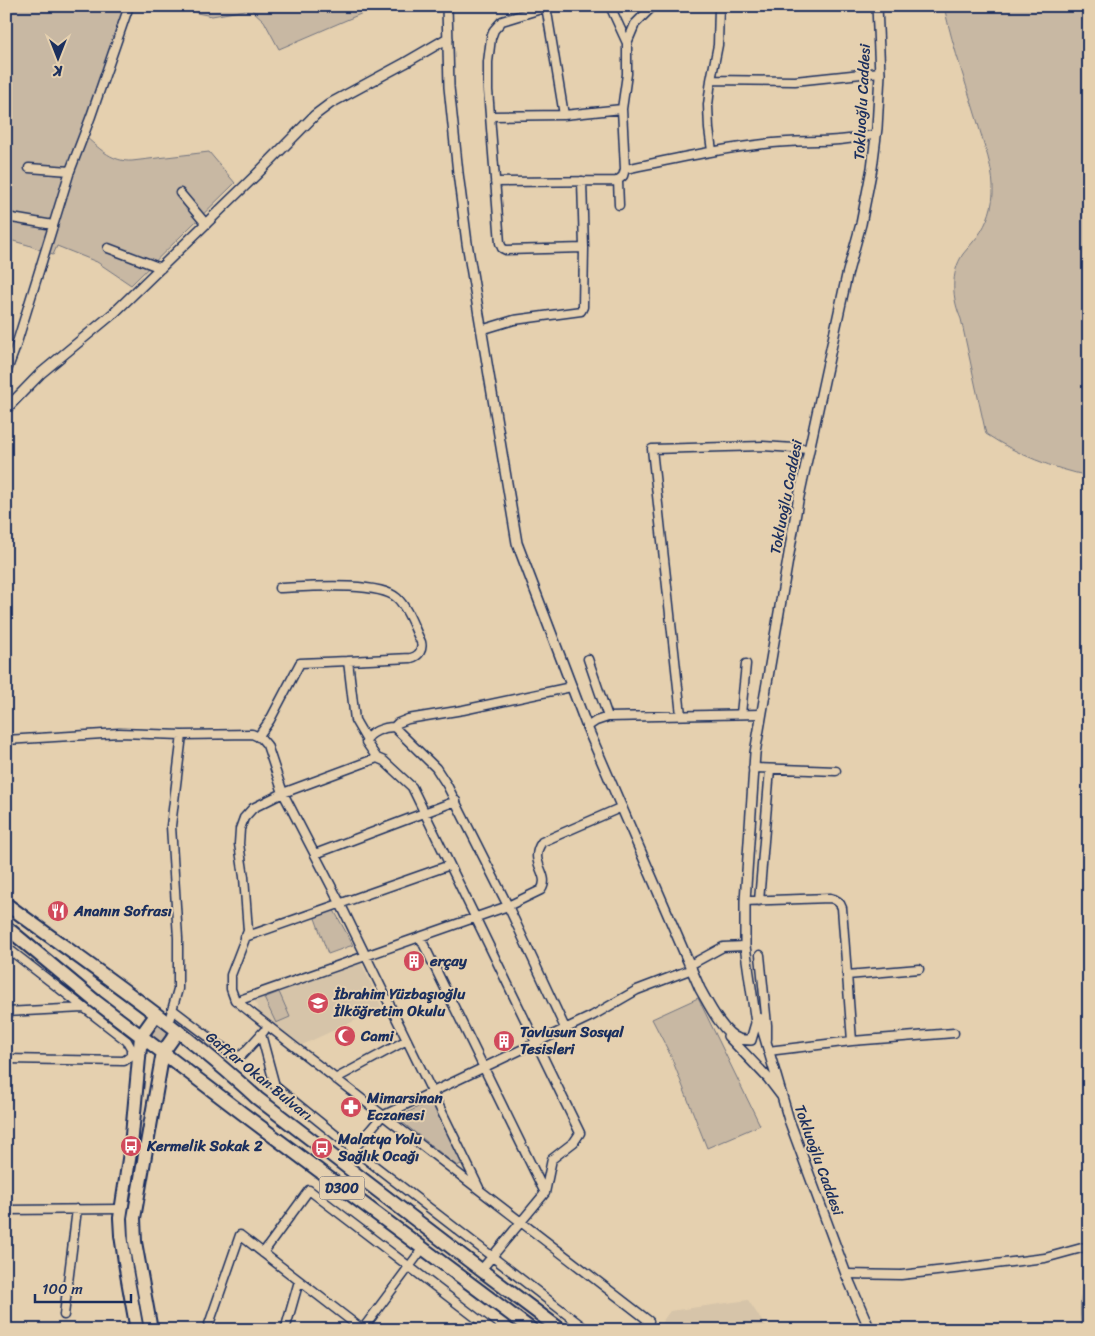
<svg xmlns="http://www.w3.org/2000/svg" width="1095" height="1336" font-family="Sriracha,sans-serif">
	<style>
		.built { fill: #d6c4a9 }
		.green { fill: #c8b8a3; stroke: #727480 }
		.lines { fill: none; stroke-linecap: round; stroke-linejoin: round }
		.minor-casing { stroke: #1b2f5e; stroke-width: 11 }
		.tertiary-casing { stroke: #1b2f5e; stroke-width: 12 }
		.trunk-casing { stroke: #1b2f5e; stroke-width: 16 }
		.minor { stroke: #e5d0af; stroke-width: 8 }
		.tertiary { stroke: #e5d0af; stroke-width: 9 }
		.trunk { stroke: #e5d0af; stroke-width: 12 }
		.labels { text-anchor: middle; stroke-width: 4; stroke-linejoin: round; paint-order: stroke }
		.shield { fill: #e5d0af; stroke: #585f76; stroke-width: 1 }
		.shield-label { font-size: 14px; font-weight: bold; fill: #1b2f5e }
		.street-label { font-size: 15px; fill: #1b2f5e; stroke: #e5d0af }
		.poi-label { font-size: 15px; font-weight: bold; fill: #1b2f5e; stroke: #e5d0af; text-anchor: start }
	</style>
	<rect width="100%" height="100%" fill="#e5d0af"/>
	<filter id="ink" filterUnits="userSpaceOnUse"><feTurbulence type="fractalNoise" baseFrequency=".02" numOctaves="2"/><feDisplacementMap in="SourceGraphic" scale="10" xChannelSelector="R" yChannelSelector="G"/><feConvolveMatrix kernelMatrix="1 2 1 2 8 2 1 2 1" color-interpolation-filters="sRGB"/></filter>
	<g filter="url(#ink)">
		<path class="built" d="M 360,960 L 382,1008 L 302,1045 L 259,1012 L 254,997 Z
			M 748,1300 L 768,1330 L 656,1330 L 670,1311 Z"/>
		<path class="green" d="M 6,6 L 134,6 L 87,138 C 101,150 113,162 132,161 L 209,152 L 235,183 L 131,285 L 97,262 L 57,246 L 53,255 L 28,245 L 6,239 Z
			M 185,6 L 379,6 L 279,49 L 264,21 L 251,9 L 212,16 L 197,13 Z
			M 944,6 L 1089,6 L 1089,476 C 1052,468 1018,455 986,434 L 961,319 C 952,299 950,273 963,254 C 966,250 970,246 973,242 C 985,229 992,211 993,194 C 994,173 987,154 981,134 C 969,91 953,50 944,6 Z
			M 330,903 L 353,945 L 328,954 L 312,910 Z
			M 279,992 L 290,1017 L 276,1023 L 264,998 Z
			M 698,998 L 760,1125 L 707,1148 L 670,1054 L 652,1019 Z
			M 161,1023 L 172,1030 L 163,1043 L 155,1040 L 152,1034 L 154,1028 Z
			M 432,1100 L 463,1163 L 457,1166 L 397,1118 Z
			M 1089,1268 L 1089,1330 L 1082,1330 C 1079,1308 1080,1289 1089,1268 Z"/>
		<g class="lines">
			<g class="minor-casing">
				<path id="minor" d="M 546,6 L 564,115
					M 551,6 L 502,21 L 494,30 L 491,38 L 488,62 L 488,90 L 500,243 L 502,248 L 506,250 L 584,248
					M 610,6 L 627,43
					M 711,80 L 795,81 L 880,72
					M 490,116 L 564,115 L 622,109
					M 712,151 L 709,129 L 708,105 L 711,80 L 718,45 L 719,6
					M 29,168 L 70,171
					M 625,169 C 674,159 723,148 773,143 C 807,140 842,143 876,134
					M 618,181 L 619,205
					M 495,182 L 617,181 L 623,176 L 625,169 L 622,109 L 627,74 L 627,43 L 635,24 L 653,6
					M 180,193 L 206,224
					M 6,217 L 53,225
					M 108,248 L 161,268
					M 481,330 L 514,320 L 581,311 L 583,307 L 584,248 L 582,181
					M 6,373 L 15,349 L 70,171 L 91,116 L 129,6
					M 279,588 C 306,587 378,581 397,598 C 408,608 414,628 421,642 C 423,650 419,656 411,658 L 348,661
					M 588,659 L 608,717
					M 741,714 L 746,664
					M 681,715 L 652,449 L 763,446 L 809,449
					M 394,727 L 398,723 L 408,719 L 463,710 L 571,687
					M 587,727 L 596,721 L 608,717 L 761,714
					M 258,737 L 270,720 L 300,663 L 348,661 L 355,720 L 366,739
					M 6,740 L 119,733 L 182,735 L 252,734 L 261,738 L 267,745 L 283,793 L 340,903 L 479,1188
					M 377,758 L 366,742 C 368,732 385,727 394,727 L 436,768 L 447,785 L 508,906 L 541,890 C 552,874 527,863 542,842 L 622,807
					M 753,768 L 836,771
					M 315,854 L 456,801
					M 745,901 L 830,898 C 836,899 840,902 842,908 L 852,1041
					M 759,901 L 770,769
					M 245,937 L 450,865
					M 420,937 L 545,1193
					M 6,947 L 127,1041 L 131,1048 L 131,1056 L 124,1061 L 6,1059
					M 760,955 L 767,1025 L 767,1039
					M 690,965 L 723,947 L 745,946
					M 847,975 L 919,969
					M 237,1001 L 508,906 L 565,1028
					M 173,1010 L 234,1056 L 242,1055 L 264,1031
					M 6,1012 L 83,1008
					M 168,1024 L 178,989 L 178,938 L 171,826 L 182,735
					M 261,1034 L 275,1086 L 353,1149 L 587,1330
					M 768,1051 L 852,1041 L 954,1033
					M 335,1079 L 407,1040
					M 342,1163 L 382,1116 L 592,1016 L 637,990 L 692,969
					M 6,1210 L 121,1209
					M 263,1253 L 309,1190 L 492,1330
					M 481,1270 L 545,1193 L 552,1159 L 574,1142 L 580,1133 L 412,787 L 384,761 L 377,758 L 283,793 L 253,808 L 244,818 L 240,829 L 239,844 L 244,877 L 248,931 L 231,975 L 231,989 L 235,1000 C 372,1108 511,1214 649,1321 L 641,1330
					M 846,1274 L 901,1275 L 963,1268 L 1045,1258 L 1089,1246
					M 64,1315 L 77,1209
					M 207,1330 L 240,1235 L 363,1330
					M 285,1330 L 299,1281
					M 362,1330 L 423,1248"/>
			</g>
			<g class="tertiary-casing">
				<path id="tertiary" d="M 447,6 L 449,87 L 458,173 L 467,243 L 517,543 L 587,727 L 700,989 C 708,1003 723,1034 739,1039 C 743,1040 747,1040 751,1040 L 756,1023 L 745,946 L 745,901 L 755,753 L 798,501 L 847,275 L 861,224 L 872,168 L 877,128 L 880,74 L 877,6
					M 6,409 L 40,374 L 115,312 L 255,176 L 315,115 L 331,103 L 405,63 L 448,38
					M 759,1018 L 789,1120 L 846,1274 L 870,1330
					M 728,1036 L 768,1078 L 781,1095"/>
			</g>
			<g class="trunk-casing">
				<path id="trunk" d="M 6,904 C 91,967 179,1026 257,1098 L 481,1270 L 561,1330
					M 6,927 L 95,1001 L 242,1113 L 532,1330
					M 137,1330 L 126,1269 L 121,1235 L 120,1218 L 131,1146 L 141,1036 L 156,1015
					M 151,1330 L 135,1242 L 134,1218 L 163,1052 L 178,1031"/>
			</g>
			<use href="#minor" class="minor"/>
			<use href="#tertiary" class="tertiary"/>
			<use href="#trunk" class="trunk"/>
		</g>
	</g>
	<defs>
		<g id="restaurant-disc" transform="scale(1.125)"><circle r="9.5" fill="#d1495b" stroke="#e5d0af"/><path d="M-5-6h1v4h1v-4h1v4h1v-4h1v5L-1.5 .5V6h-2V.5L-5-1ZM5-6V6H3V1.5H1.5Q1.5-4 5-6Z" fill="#fff"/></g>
		<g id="building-disc" transform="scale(1.125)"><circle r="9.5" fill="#d1495b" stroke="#e5d0af"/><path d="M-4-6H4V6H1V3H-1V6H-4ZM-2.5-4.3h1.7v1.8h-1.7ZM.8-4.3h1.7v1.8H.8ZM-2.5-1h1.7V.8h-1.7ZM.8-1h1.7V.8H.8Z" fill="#fff"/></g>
		<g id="school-disc" transform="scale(1.125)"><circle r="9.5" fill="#d1495b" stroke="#e5d0af"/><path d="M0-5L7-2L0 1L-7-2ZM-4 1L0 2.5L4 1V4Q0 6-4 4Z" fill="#fff"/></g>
		<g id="mosque-disc" transform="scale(1.125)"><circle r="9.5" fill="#d1495b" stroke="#e5d0af"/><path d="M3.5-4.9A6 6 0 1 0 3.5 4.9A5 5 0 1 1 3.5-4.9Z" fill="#fff"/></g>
		<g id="pharmacy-disc" transform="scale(1.125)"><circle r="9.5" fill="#d1495b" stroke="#e5d0af"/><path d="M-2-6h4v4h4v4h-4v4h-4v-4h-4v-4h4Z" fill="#fff"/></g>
		<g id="bus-disc" transform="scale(1.125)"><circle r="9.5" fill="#d1495b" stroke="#e5d0af"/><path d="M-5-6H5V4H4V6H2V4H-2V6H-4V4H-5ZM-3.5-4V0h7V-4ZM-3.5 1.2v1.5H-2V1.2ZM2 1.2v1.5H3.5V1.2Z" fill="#fff"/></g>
	</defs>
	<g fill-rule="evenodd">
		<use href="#restaurant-disc" x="58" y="911"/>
		<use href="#building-disc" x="414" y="961"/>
		<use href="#school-disc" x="318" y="1003"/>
		<use href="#mosque-disc" x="345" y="1036"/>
		<use href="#building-disc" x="504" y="1041"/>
		<use href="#pharmacy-disc" x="351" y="1107"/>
		<use href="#bus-disc" x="131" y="1146"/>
		<use href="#bus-disc" x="322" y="1148"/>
	</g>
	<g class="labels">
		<rect class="shield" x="319.5" y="1176.5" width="45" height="23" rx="4"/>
		<g class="shield-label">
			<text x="342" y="1193">D300</text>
		</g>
		<g class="street-label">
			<text transform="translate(862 102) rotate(-87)" y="5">Tokluoğlu Caddesi</text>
			<text transform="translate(786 497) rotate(-79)" y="5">Tokluoğlu Caddesi</text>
			<text transform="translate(259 1076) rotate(39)" y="5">Gaffar Okan Bulvarı</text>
			<text transform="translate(819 1160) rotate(70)" y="5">Tokluoğlu Caddesi</text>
		</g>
		<g class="poi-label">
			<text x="74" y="916">Ananın Sofrası</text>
			<text x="430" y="966">erçay</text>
			<text x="334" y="999">İbrahim Yüzbaşıoğlu<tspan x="334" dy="17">İlköğretim Okulu</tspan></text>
			<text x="520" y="1037">Tavlusun Sosyal<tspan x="520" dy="17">Tesisleri</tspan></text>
			<text x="361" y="1041">Cami</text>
			<text x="367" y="1103">Mimarsinan<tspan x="367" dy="17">Eczanesi</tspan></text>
			<text x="338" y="1144">Malatya Yolu<tspan x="338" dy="17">Sağlık Ocağı</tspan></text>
			<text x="147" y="1151">Kermelik Sokak 2</text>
		</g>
	</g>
	<rect width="1095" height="1336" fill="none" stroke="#e5d0af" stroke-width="25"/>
	<rect x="12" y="12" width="1070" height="1311" fill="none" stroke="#1b2f5e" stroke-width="2" filter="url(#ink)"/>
	<g transform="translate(58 58) rotate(180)" stroke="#e5d0af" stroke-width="4" paint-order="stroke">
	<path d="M0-4L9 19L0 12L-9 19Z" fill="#1b2f5e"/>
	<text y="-8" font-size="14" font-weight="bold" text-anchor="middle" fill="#1b2f5e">K</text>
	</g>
	<path d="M35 1294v8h96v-8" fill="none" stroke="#1b2f5e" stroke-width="2.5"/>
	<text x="42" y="1294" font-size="15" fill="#1b2f5e" stroke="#e5d0af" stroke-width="4" paint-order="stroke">100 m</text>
</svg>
